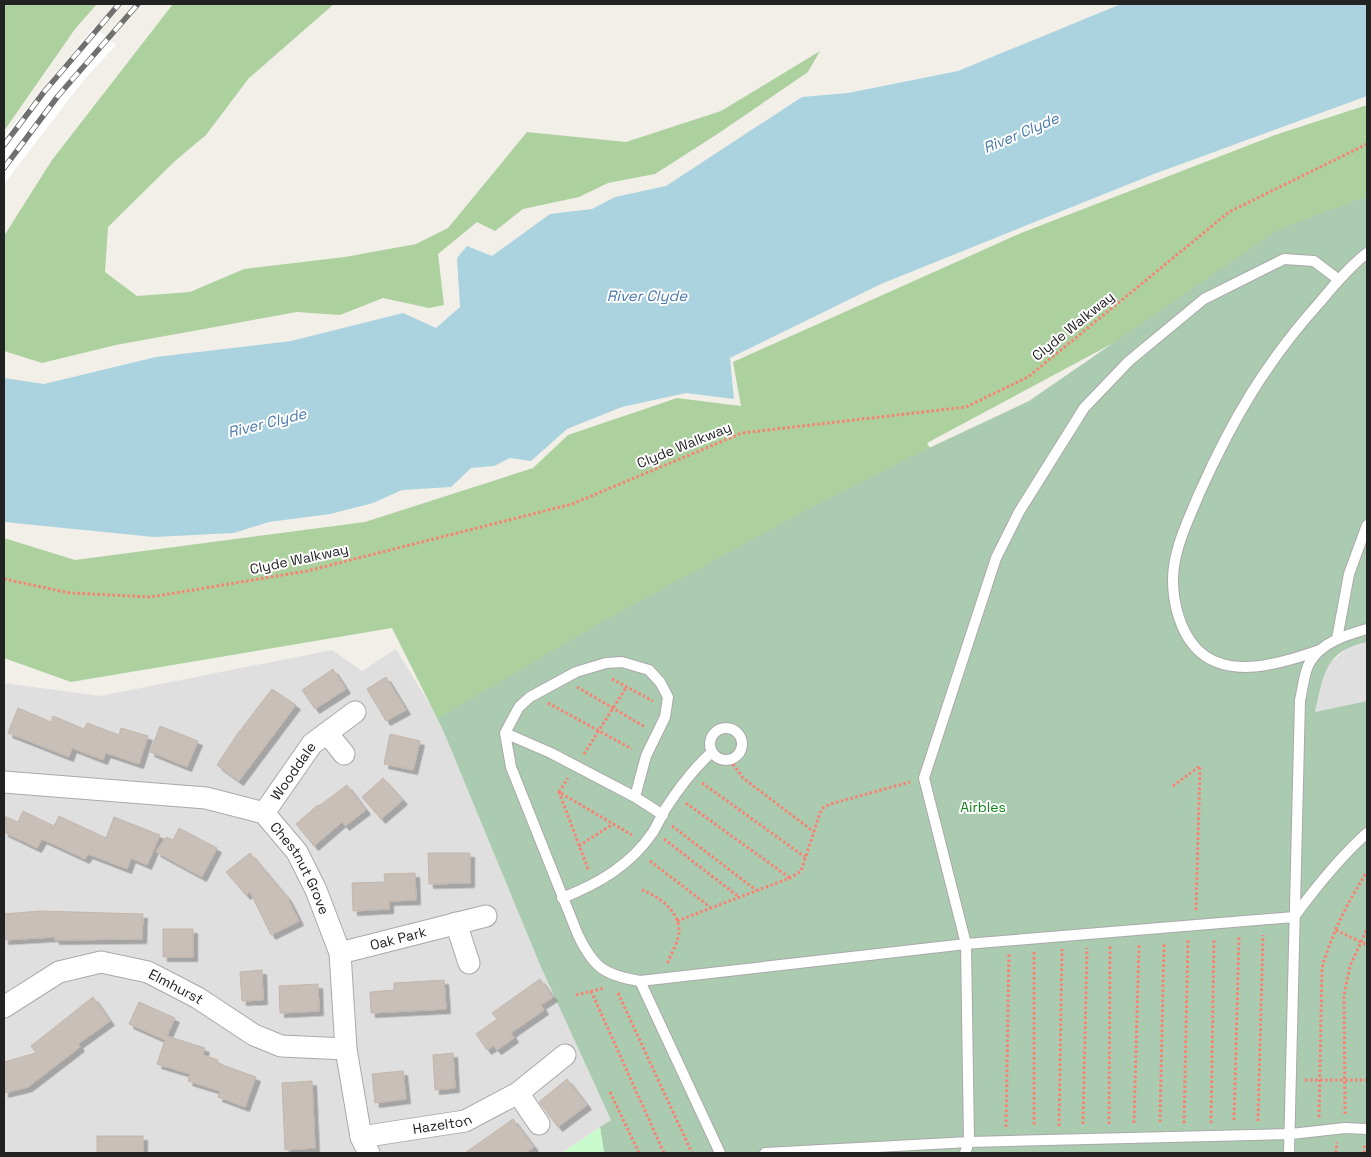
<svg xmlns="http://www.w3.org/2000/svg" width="1371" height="1157" font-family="'Space Grotesk',sans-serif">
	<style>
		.residential { fill: #e0dfdf }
		.forest { fill: #add19e }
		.cemetery { fill: #aacbaf }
		.park { fill: #c8facc }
		.water { fill: #aad3df }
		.pier { fill: #fff }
		.building { fill: #c7bfb8; stroke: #c4b6ab; filter: url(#shadow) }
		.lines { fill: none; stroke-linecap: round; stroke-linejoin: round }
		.lane-casing { stroke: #a9a9a9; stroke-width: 12 }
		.street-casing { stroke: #a9a9a9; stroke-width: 23 }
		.path { stroke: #fa8072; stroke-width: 3; stroke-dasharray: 2.5 2.5; stroke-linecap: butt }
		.lane { stroke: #fff; stroke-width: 10 }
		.street { stroke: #fff; stroke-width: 21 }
		.rail-casing { stroke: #707070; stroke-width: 5.5 }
		.rail { stroke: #fff; stroke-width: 4; stroke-dasharray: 11; stroke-linecap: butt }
		.labels { text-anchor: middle; stroke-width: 4; stroke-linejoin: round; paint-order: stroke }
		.street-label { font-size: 14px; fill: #222; stroke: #fff }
		.park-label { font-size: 14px; fill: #0c8416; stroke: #fff }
		.water-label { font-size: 15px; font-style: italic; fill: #4a7aab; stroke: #fff }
	</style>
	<defs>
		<filter id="shadow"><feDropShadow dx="4.5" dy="4.5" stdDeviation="0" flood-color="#0004"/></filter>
	</defs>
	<rect width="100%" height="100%" fill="#f2efe9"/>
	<path class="residential" d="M 1367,642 L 1367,701 L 1315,712 L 1326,666 L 1350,646 Z
		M 396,649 L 438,718 L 540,965 L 611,1120 L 562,1153 L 4,1153 L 4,683 L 100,696 L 332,650 L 362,671 Z"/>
	<path class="forest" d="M 4,4 L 97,4 L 75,29 L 4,131 Z
		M 173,4 L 334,4 L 249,78 L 206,135 L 175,161 L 108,227 L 105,272 L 137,296 L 190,292 L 244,269 L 345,257 L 416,244 L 448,228 L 527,132 L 626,142 L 721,111 L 820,51 L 808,72 L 719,133 L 655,174 L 608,183 L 579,197 L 523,209 L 495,231 L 477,222 L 438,254 L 444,305 L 429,308 L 383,298 L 340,315 L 297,312 L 116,345 L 42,363 L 4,351 L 4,236 L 52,160 Z
		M 1367,105 L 1367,207 L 927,443 L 930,448 L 448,740 L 392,628 L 71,682 L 4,658 L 4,538 L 75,560 L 365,522 L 533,468 L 568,435 L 677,398 L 741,406 L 733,362 L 1021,233 L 1275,135 Z"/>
	<path class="cemetery" d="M 1367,196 L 1367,642 C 1324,651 1324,675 1315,712 L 1367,701 L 1367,1153 L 604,1153 L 600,1127 L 611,1120 L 540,965 L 438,718 L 605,620 L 817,504 L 914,455 L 1029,401 L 1277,230 Z"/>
	<path class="park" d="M 600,1127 L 604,1153 L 562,1153 Z"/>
	<path class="water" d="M 1121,4 L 1367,4 L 1367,96 L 1154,174 L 881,284 L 730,358 L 734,399 L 686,393 L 622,407 L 567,429 L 531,461 L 510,458 L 494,466 L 471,468 L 451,487 L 402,490 L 373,503 L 330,514 L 269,522 L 234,533 L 154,537 L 4,522 L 4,378 L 44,384 L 156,357 L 291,341 L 403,313 L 436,328 L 460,307 L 457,258 L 467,246 L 492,256 L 550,214 L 592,209 L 615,197 L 666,186 L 802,97 L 848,93 L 958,71 Z"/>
	<path class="pier" d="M 94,27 L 116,45 L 83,81 L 4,184 L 4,136 Z"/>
	<path class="building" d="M 333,669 L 346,689 L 315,709 L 302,690 Z
		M 386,677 L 406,710 L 386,721 L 367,689 Z
		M 272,689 L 296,705 L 239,781 L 217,765 L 236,736 Z
		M 18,708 L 51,722 L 53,716 L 84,729 L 87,723 L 119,735 L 121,728 L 148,736 L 139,764 L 106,753 L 103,760 L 72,748 L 69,757 L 8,733 Z
		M 160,726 L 198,741 L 187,767 L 150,752 Z
		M 390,734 L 420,741 L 413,770 L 384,764 Z
		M 383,778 L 403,800 L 381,819 L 362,797 Z
		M 347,785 L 366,810 L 345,826 L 342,822 L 314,846 L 296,824 L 318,805 L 319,806 Z
		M 23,811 L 54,826 L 59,816 L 106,838 L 114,817 L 160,835 L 147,865 L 131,858 L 127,869 L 88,854 L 85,859 L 42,839 L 37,848 L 4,832 L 4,816 L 18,822 Z
		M 179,828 L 217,848 L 202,877 L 156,852 L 166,837 L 173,840 Z
		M 250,853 L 287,897 L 299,921 L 271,935 L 250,892 L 246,895 L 226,872 Z
		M 428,853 L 470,853 L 470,883 L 429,884 Z
		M 415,873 L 416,900 L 389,901 L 389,909 L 353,911 L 352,883 L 385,882 L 384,874 Z
		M 40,911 L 143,914 L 142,939 L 55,940 L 55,937 L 4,940 L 4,914 Z
		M 163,929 L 193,929 L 193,957 L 163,957 Z
		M 262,970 L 263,1000 L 242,1001 L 240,972 Z
		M 540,979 L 553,997 L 541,1005 L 544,1010 L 511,1033 L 514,1038 L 497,1050 L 493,1046 L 487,1050 L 476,1034 L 497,1019 L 492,1013 Z
		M 444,980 L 446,1009 L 371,1013 L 370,992 L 394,990 L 394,983 Z
		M 318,984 L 319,1011 L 280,1013 L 279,986 Z
		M 93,997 L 110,1021 L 78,1044 L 80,1047 L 28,1087 L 4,1093 L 4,1062 L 36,1053 L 31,1046 Z
		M 139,1002 L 175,1018 L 167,1036 L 205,1048 L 203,1055 L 218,1060 L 217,1063 L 256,1077 L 245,1107 L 218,1097 L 220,1091 L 188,1081 L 190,1074 L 157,1064 L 165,1040 L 129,1024 Z
		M 453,1053 L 455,1088 L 435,1090 L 433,1055 Z
		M 403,1071 L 406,1099 L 375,1103 L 372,1074 Z
		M 567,1079 L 587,1105 L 558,1127 L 539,1102 Z
		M 312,1081 L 315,1148 L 285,1150 L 282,1083 Z
		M 513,1119 L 534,1147 L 525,1153 L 465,1153 Z
		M 97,1136 L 143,1136 L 143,1153 L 97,1153 Z"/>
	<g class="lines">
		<g class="lane-casing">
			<path id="lane" d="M 1337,639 L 1349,574 L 1367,525
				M 1320,650 C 1283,663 1226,682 1195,647 C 1180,630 1173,603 1173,580 C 1173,550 1188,521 1199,494 C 1232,420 1266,362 1320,302 C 1334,285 1349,267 1367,253
				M710 744a16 16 0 1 1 32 0a16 16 0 1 1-32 0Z
				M 505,733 L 551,753 L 635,797
				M 562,898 C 598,884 631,865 653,832 C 658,824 661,816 666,808 C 679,788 694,768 712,752
				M 640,981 C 604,975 594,968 578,935 L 511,767 L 505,733 L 519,707 L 530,697 L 576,672 L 606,663 L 622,662 L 649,670 L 660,682 L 668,697 L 665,717 L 646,756 L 635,797 L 663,815
				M 720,1153 L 640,981 L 966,944 L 1294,917 C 1316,887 1339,858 1367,833
				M 765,1153 L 969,1142 L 1291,1134 L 1345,1128 L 1367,1129
				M 965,1153 L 969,1142 L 966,944 L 924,778 L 996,558 L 1019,512 L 1084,408 L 1129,361 L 1204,299 L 1284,259 L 1314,261 L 1339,280
				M 1289,1153 L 1300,700 C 1303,688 1304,671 1310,662 C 1322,642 1346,635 1367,629"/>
		</g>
		<g class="street-casing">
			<g id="street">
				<path d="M 327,733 L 344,754"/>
				<path id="s1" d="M 4,782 L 206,798 L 264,813 L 297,852 L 316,890 L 340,953 L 346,1049 L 361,1137 L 369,1153"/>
				<path id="s2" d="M 264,813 L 312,744 L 355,712"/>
				<path d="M 456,923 L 469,963"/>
				<path id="s3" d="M 340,953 L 486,916"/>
				<path id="s4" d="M 4,1007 L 59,972 L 101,962 L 148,972 L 198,998 L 254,1035 L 281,1046 L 346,1049"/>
				<path d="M 518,1093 L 539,1124"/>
				<path id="s5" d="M 361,1137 L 465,1121 L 518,1093 L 565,1055"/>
			</g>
		</g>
		<path class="path" d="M 4,579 L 70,593 L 151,597 L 307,571 L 572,504 L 742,433 L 966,407 L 1028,377 L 1229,212 L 1367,144
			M 612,679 L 653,701
			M 577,687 L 645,727
			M 548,703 L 632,749
			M 584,754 L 627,686
			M 730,760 L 743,778 L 814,832
			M 702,783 L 805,857
			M 1173,786 L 1200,766 L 1196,910
			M 559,792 L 568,778
			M 686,803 L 790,878
			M 672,826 L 756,890
			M 664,839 L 739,897
			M 579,846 L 613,824
			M 650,861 L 710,907
			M 588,869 L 559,792 L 632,835
			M 642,890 C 658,896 679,910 679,931 C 679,941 671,954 667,964
			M 677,921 L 790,878 L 801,871 L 820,813 L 823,808 L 830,804 L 910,782
			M 1336,930 L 1367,945
			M 1034,952 L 1034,1125
			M 591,991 L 664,1153
			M 618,993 L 692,1153
			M 576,995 L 605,988
			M 1305,1080 L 1367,1080
			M 610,1092 L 639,1153
			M 1345,1114 L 1344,995 L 1350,966 L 1367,929
			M 1319,1117 L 1322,968 C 1331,935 1348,901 1367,872
			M 1234,1120 L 1239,936
			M 1258,1121 L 1263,935
			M 1160,1122 L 1164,943
			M 1134,1123 L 1139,945
			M 1184,1123 L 1188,939
			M 1211,1123 L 1214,939
			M 1083,1124 L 1087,948
			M 1109,1124 L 1110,945
			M 1059,1126 L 1062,949
			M 1006,1127 L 1009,954
			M 1336,1153 L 1337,1142
			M 1364,1153 L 1365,1144"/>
		<use href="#lane" class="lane"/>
		<use href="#street" class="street"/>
		<g class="rail-casing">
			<path id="rail" d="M 4,145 L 44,92 L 119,4
				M 4,168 L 58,96 L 138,4"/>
		</g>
		<use href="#rail" class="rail"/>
	</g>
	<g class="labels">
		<g class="street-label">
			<text transform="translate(1073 326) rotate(-39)" y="5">Clyde Walkway</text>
			<text transform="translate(684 445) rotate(-22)" y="5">Clyde Walkway</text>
			<text transform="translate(299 559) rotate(-12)" y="5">Clyde Walkway</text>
			<text dy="5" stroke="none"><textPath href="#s2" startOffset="51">Wooddale</textPath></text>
			<text dy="5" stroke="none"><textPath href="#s1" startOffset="329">Chestnut Grove</textPath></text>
			<text dy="5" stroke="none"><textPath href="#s3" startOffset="60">Oak Park</textPath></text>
			<text dy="5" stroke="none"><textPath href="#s4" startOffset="188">Elmhurst</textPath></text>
			<text dy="5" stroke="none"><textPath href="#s5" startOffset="82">Hazelton</textPath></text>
		</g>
		<g class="park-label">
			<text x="983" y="812">Airbles</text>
		</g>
		<g class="water-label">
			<text transform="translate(1021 133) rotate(-23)" y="5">River Clyde</text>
			<text x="647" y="301">River Clyde</text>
			<text transform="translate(267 423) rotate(-14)" y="5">River Clyde</text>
		</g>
	</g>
	<rect width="1371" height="1157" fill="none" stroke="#222222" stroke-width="10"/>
</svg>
